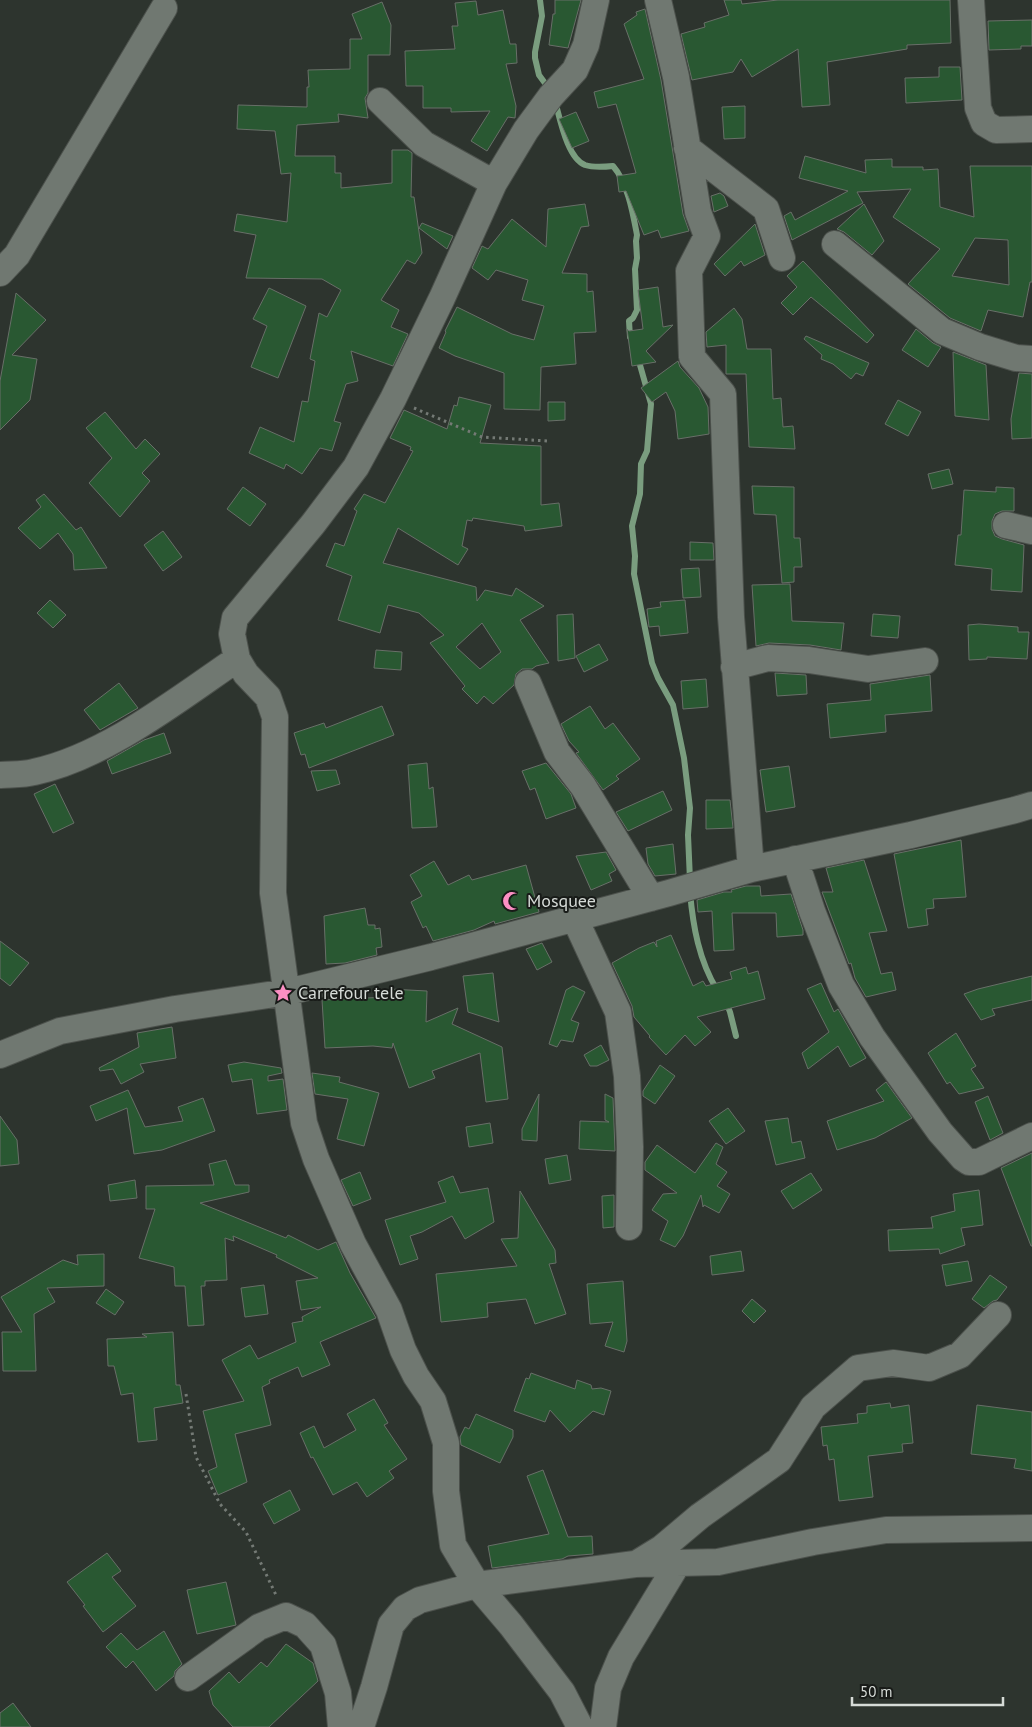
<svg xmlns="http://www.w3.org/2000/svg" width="1032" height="1727" font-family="'PT Sans',sans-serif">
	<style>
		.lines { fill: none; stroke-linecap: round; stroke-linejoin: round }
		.stream { stroke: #7a9d7f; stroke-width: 6 }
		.building { fill: #295832; stroke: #686f68; fill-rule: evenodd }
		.minor-casing { stroke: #4c514c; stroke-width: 28 }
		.path { stroke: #747a75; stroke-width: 3; stroke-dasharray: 2.5 4; stroke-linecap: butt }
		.minor { stroke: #707871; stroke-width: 26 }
		.labels { text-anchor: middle; stroke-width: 4; stroke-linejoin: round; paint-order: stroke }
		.poi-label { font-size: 18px; fill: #d6dbd7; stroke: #181b18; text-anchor: start }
	</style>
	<rect width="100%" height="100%" fill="#2d342e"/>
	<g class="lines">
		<path class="stream" d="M 540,0 L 542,16 L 535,52 L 535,58 L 539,75 L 550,90
			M 555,101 C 560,118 567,158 585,165 C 594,168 604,167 613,166 C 628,183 633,214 637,235 L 636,241 L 637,258 L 635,269 L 637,310 L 633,318 L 629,321 L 630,337
			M 638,358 L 651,404 L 647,451 L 641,464 L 640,494 L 632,526 L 635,556 L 634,574 L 652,663 L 658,678 L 673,705 L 684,758 L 690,808 L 688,835 L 690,880
			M 690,892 C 693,927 699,960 717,990
			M 726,1002 L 730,1012 L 736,1036"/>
	</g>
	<path class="building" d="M 555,0 L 581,0 L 568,48 L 549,45 L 553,14 L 555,14 Z
		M 724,0 L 741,0 L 742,4 L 778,0 L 950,0 L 951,43 L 907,45 L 907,49 L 827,62 L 830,105 L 802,107 L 798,49 L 752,77 L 741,59 L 733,72 L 692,80 L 681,34 L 705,27 L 704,23 L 729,15 Z
		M 476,1 L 478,15 L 503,10 L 510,44 L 516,44 L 517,63 L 506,64 L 516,106 L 515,118 L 508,117 L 487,151 L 471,141 L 490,111 L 451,112 L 451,108 L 423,108 L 423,86 L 406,86 L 405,51 L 455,49 L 452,26 L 458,26 L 455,3 Z
		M 382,2 L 391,25 L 390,55 L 368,55 L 368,93 L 365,98 L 368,118 L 338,114 L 339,122 L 297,125 L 295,156 L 335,156 L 335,173 L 341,173 L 341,188 L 392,183 L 392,150 L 408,150 L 412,153 L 411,197 L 414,197 L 422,253 L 415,264 L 407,260 L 381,300 L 399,310 L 391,327 L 408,334 L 393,366 L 351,351 L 358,381 L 346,384 L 334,421 L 341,423 L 332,451 L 320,448 L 302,474 L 286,464 L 284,469 L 249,453 L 260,427 L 294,442 L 302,401 L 308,402 L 315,361 L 310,359 L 319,313 L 327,317 L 341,290 L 322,279 L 246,278 L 256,235 L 234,231 L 237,214 L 287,222 L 291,173 L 281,174 L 275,131 L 237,129 L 238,105 L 307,107 L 307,87 L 309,87 L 308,70 L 350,69 L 350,39 L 362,39 L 352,14 Z
		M 645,9 L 661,80 L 683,214 L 689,231 L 661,238 L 658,230 L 644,235 L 626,191 L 619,192 L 617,176 L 636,173 L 616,104 L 598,108 L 594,92 L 644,79 L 624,24 L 637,15 L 636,12 Z
		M 1032,20 L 1032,46 L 1021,46 L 1021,49 L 989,50 L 988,21 Z
		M 939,67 L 960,67 L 962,100 L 906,103 L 905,78 L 939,77 Z
		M 745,106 L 745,138 L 724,139 L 722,107 Z
		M 576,112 L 589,141 L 572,148 L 559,119 Z
		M 805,156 L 866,173 L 865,160 L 892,159 L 892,167 L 923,167 L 923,170 L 938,169 L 940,207 L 974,217 L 970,166 L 1032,166 L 1032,282 L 1030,282 L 1023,317 L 988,310 L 981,331 L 950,318 L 908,284 L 940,249 L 893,217 L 911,189 L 857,192 L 863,203 L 792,240 L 784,216 L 791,212 L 795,220 L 848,191 L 799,178 ZM 975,238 L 1008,240 L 1009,285 L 952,276 Z
		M 720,193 L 724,196 L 728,206 L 714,212 L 711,196 Z
		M 585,204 L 589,226 L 581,227 L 562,273 L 587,274 L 587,292 L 593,291 L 596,332 L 574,333 L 576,364 L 541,367 L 540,410 L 504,409 L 504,373 L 455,356 L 439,348 L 446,332 L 445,331 L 457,307 L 512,334 L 534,340 L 544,306 L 522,300 L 528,280 L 496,270 L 488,280 L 472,268 L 482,246 L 488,249 L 512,219 L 546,247 L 548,209 Z
		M 864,204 L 884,241 L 872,255 L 844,232 L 837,229 Z
		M 422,223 L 453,236 L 447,249 L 419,228 Z
		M 755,224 L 765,255 L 744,266 L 741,261 L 725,276 L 714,264 Z
		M 803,261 L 874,335 L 867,343 L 811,297 L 793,315 L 781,303 L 797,287 L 787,276 Z
		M 658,287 L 663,327 L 673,325 L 646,351 L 656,362 L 632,366 L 627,329 L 629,331 L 643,329 L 638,290 Z
		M 269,288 L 306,306 L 278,378 L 251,367 L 267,326 L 253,319 Z
		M 16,293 L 46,320 L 12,355 L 37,359 L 30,400 L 0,430 L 0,381 Z
		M 734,308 L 742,319 L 747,349 L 771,349 L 773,399 L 781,398 L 783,427 L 793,426 L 795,449 L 749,447 L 746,374 L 726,374 L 726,345 L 707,347 L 706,332 Z
		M 916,329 L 933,343 L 941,347 L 928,367 L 902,350 Z
		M 806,336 L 869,363 L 863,376 L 856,373 L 851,379 L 833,364 L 821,359 L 822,355 L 804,339 Z
		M 953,352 L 986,365 L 989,420 L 955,416 Z
		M 678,361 L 680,367 L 699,388 L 708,407 L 709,434 L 678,439 L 675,411 L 666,392 L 652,402 L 641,388 Z
		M 1019,373 L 1032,374 L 1032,438 L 1012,439 L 1011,419 Z
		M 459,397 L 491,405 L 480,443 L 541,446 L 541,505 L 559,503 L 562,526 L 525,531 L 524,526 L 473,518 L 472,521 L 467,520 L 462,546 L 468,549 L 458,565 L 398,528 L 383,563 L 476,587 L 477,601 L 485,590 L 512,596 L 516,588 L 544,606 L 520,620 L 549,663 L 536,666 L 532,669 L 522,669 L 516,674 L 514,685 L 493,704 L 484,696 L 477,704 L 462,689 L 465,686 L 430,643 L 444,635 L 419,613 L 388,605 L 380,633 L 338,620 L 352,576 L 326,566 L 335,543 L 344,546 L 357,511 L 354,509 L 364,494 L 385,503 L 413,451 L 410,450 L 411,447 L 390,438 L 404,410 L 447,429 L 454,405 L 457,406 ZM 482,623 L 501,652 L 480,669 L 456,647 Z
		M 898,400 L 921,412 L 908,436 L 885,424 Z
		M 548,402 L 565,402 L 565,420 L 548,421 Z
		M 105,412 L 136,449 L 145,439 L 160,454 L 142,473 L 150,481 L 120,517 L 89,483 L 112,458 L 86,428 Z
		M 949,469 L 953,484 L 932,489 L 928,474 Z
		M 752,486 L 794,487 L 794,538 L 800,538 L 802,567 L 794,567 L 794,582 L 782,583 L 776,515 L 754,514 Z
		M 243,487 L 266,504 L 250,526 L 227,509 Z
		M 996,487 L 1014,488 L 1014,511 L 1002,511 L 995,514 L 992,521 L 992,529 L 995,536 L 1002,539 L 1024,545 L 1022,592 L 991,590 L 992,569 L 955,565 L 958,535 L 961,535 L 964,490 L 996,492 Z
		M 44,494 L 76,530 L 81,527 L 107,568 L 74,570 L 73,554 L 58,533 L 40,549 L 18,528 L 41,507 L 36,500 Z
		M 163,531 L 182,557 L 163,571 L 144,545 Z
		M 690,542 L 713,543 L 714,560 L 690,560 Z
		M 699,568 L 701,597 L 683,598 L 681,569 Z
		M 790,584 L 792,621 L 844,623 L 841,650 L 810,645 L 769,643 L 756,646 L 752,585 Z
		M 50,600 L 66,615 L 53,628 L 37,613 Z
		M 685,600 L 688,633 L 660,636 L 659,626 L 649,627 L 647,609 L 661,607 L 660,602 Z
		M 573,614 L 575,658 L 558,661 L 557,615 Z
		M 873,614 L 900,616 L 898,638 L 871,636 Z
		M 979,624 L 1018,627 L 1018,632 L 1029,632 L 1027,659 L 987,657 L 987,659 L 969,660 L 968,625 Z
		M 599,644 L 608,660 L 584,672 L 576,656 Z
		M 376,650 L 402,652 L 401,670 L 374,668 Z
		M 775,673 L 806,675 L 807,694 L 777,696 Z
		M 930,675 L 932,711 L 885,715 L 886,732 L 830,738 L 827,704 L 871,700 L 870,684 Z
		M 706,679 L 708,707 L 683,709 L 681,681 Z
		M 119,683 L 138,708 L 100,730 L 84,710 Z
		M 382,706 L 394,735 L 309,768 L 305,754 L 301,755 L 294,733 L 324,723 L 326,728 Z
		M 590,706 L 605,729 L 613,723 L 640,759 L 616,776 L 619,779 L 603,790 L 576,753 L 579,752 L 569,741 L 561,724 Z
		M 164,733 L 171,753 L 112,774 L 107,761 L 144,740 Z
		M 427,763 L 429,789 L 433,787 L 437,827 L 412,828 L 408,765 Z
		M 546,763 L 571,794 L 576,808 L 546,819 L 535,788 L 530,790 L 522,771 Z
		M 789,766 L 795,807 L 766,812 L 760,770 Z
		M 336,770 L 340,784 L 317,791 L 311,771 Z
		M 55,784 L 74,823 L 53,833 L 34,794 Z
		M 663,791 L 672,810 L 628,831 L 616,812 Z
		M 706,800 L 730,800 L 733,828 L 706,829 Z
		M 961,840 L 966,897 L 933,899 L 934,908 L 926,909 L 928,925 L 908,928 L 894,854 Z
		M 673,844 L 676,874 L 655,876 L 648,864 L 646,848 Z
		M 606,852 L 616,870 L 609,874 L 612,881 L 591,890 L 576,856 Z
		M 864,860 L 887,931 L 869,933 L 881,974 L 892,972 L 896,990 L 866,997 L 855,978 L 851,963 L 849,964 L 822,892 L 833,892 L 826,868 Z
		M 434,861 L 448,885 L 469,875 L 472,880 L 526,865 L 539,912 L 495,924 L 494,921 L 474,930 L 433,941 L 426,926 L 423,928 L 411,902 L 422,896 L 410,875 Z
		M 746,886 L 760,886 L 761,896 L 791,894 L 803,930 L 803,935 L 777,937 L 776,913 L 732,913 L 734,950 L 714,951 L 712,911 L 698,912 L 697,900 L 724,892 L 732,892 L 731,890 Z
		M 365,908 L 368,925 L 375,925 L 375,929 L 380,928 L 382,947 L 376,948 L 377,955 L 345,963 L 326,964 L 324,916 Z
		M 671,935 L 693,986 L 703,981 L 706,986 L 732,979 L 730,972 L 746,967 L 748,974 L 758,971 L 765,999 L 697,1017 L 711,1032 L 695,1046 L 685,1035 L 666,1055 L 649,1037 L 650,1036 L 634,1017 L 632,1006 L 612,963 L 639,948 L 654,942 L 657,947 L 656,941 Z
		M 0,941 L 29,963 L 10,986 L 0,978 Z
		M 542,943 L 552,962 L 537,970 L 526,949 Z
		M 493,973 L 497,1009 L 499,1022 L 468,1012 L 463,976 Z
		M 1032,976 L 1032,1000 L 992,1009 L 995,1015 L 981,1020 L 964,994 L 978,989 Z
		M 821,983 L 834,1012 L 838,1009 L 866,1058 L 850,1067 L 838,1046 L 808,1069 L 802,1053 L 829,1032 L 807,989 Z
		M 573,986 L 585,992 L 571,1020 L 579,1023 L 573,1042 L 561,1040 L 557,1047 L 549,1044 L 566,990 Z
		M 390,989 L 427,991 L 426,1022 L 458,1008 L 452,1024 L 502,1047 L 508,1099 L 486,1102 L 480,1053 L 432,1071 L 435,1078 L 409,1088 L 393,1043 L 392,1048 L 373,1046 L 325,1048 L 322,1000 L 389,997 Z
		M 172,1027 L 176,1058 L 140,1064 L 144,1072 L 121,1084 L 113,1069 L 100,1071 L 99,1068 L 139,1047 L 137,1033 Z
		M 956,1033 L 976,1066 L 971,1069 L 984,1088 L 959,1094 L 950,1082 L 947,1084 L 928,1053 Z
		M 601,1045 L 609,1060 L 597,1066 L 590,1066 L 584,1055 Z
		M 244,1062 L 281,1068 L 282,1073 L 268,1076 L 268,1081 L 283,1079 L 287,1110 L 257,1114 L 252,1079 L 232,1082 L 228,1065 Z
		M 660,1065 L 675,1076 L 655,1104 L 643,1096 L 643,1091 Z
		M 312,1073 L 340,1077 L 339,1082 L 379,1093 L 364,1146 L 337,1139 L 348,1099 L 315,1094 Z
		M 886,1082 L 912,1118 L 875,1138 L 837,1150 L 827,1121 L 884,1101 L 876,1090 Z
		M 128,1090 L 145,1127 L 183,1121 L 178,1107 L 203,1098 L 215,1131 L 162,1150 L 134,1154 L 127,1108 L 96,1121 L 90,1106 Z
		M 539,1094 L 537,1141 L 522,1140 L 522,1129 Z
		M 605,1094 L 613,1098 L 615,1151 L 579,1149 L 580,1121 L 609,1122 L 605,1120 Z
		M 988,1096 L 1003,1133 L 990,1140 L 975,1102 Z
		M 728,1108 L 745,1131 L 726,1144 L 709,1121 Z
		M 0,1116 L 17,1140 L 19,1164 L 0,1166 Z
		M 788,1118 L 792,1143 L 801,1141 L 805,1158 L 776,1165 L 765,1121 Z
		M 490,1123 L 493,1143 L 469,1147 L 466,1127 Z
		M 716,1143 L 723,1147 L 716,1164 L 727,1172 L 717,1186 L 730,1194 L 719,1213 L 704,1205 L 703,1207 L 701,1195 L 683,1236 L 675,1247 L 660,1240 L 668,1221 L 652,1210 L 663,1194 L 677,1193 L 645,1170 L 645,1162 L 657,1145 L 695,1173 Z
		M 1032,1153 L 1032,1246 L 1031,1246 L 1001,1168 Z
		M 567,1155 L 571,1180 L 549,1184 L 545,1159 Z
		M 226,1160 L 235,1185 L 249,1185 L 249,1192 L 200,1203 L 286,1238 L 288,1235 L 318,1250 L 336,1242 L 350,1273 L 376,1318 L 320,1342 L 330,1365 L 302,1377 L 298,1367 L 269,1380 L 270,1383 L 262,1387 L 271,1425 L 235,1434 L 247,1482 L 218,1495 L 208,1471 L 217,1467 L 203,1411 L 244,1401 L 222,1360 L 250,1345 L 258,1359 L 296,1342 L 292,1323 L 303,1321 L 302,1317 L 321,1307 L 301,1310 L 296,1281 L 318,1278 L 276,1257 L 277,1255 L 233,1236 L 234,1241 L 225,1238 L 227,1280 L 205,1281 L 205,1286 L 201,1286 L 204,1325 L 188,1326 L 185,1286 L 175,1286 L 174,1267 L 139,1258 L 155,1209 L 146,1209 L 146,1186 L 214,1185 L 209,1164 Z
		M 360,1172 L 371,1199 L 353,1206 L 341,1180 Z
		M 811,1173 L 822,1190 L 793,1209 L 781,1191 Z
		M 453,1176 L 460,1193 L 488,1188 L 494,1222 L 465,1239 L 452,1216 L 422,1232 L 410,1236 L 418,1259 L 400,1265 L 385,1220 L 446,1202 L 438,1182 Z
		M 135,1180 L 137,1198 L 110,1201 L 108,1185 Z
		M 979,1190 L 983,1225 L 961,1228 L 965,1245 L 940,1254 L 939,1249 L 889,1251 L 888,1230 L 933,1228 L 931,1217 L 955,1211 L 953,1194 Z
		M 520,1191 L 555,1250 L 556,1263 L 549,1264 L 566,1314 L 535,1324 L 526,1299 L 487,1303 L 488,1317 L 441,1322 L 436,1274 L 517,1266 L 501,1239 L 518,1238 Z
		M 614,1195 L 614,1227 L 603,1228 L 602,1196 Z
		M 741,1251 L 744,1271 L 712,1275 L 710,1256 Z
		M 104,1254 L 104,1286 L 47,1288 L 55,1302 L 34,1314 L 36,1371 L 3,1371 L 2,1332 L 22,1332 L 1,1297 L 63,1260 L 78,1265 L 77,1255 Z
		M 968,1261 L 972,1281 L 946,1286 L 942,1265 Z
		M 990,1275 L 1007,1287 L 997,1300 L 993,1301 L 984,1308 L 972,1299 Z
		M 623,1281 L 627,1341 L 624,1352 L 605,1346 L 613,1322 L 590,1324 L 587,1284 Z
		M 264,1285 L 268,1314 L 245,1317 L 241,1288 Z
		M 106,1289 L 124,1302 L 115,1315 L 96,1303 Z
		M 752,1299 L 766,1311 L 754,1323 L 742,1311 Z
		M 173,1332 L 176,1385 L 180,1385 L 183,1403 L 154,1408 L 157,1440 L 138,1442 L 133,1393 L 121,1395 L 114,1366 L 108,1366 L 107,1339 L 147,1337 L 142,1334 Z
		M 531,1373 L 575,1389 L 577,1380 L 591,1385 L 592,1389 L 601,1388 L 611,1391 L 604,1415 L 593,1411 L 570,1432 L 550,1410 L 545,1422 L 514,1411 L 526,1378 L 529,1379 Z
		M 374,1399 L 388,1423 L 384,1425 L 407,1459 L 389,1471 L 394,1478 L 367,1497 L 357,1482 L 333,1495 L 313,1457 L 311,1458 L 300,1433 L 314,1426 L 324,1448 L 356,1430 L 347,1414 Z
		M 890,1403 L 891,1408 L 909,1405 L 913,1443 L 902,1444 L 903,1452 L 868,1456 L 873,1497 L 839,1501 L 834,1459 L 829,1460 L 827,1445 L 823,1446 L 821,1427 L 858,1423 L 857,1414 L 867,1413 L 867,1406 Z
		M 977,1405 L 1032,1412 L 1032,1471 L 1014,1468 L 1016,1459 L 971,1454 Z
		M 476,1414 L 513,1430 L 513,1437 L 500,1463 L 461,1445 L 460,1437 L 465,1427 L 469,1429 Z
		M 543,1470 L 568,1537 L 592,1536 L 593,1554 L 568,1556 L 562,1559 L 492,1568 L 488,1546 L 549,1534 L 527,1476 Z
		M 290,1490 L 300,1510 L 274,1524 L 263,1504 Z
		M 107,1553 L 121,1571 L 112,1577 L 136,1606 L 103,1632 L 83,1606 L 85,1605 L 67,1582 Z
		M 226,1582 L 236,1625 L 197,1634 L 187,1590 Z
		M 164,1631 L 182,1664 L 175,1671 L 174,1676 L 156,1691 L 133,1661 L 126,1668 L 106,1647 L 121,1633 L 137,1650 Z
		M 286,1644 L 313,1663 L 318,1681 L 269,1727 L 233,1727 L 213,1705 L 209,1691 L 229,1672 L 239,1683 L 261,1662 L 267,1667 Z
		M 13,1703 L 31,1727 L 0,1727 L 0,1713 Z"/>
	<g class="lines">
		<g class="minor-casing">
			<path id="minor" d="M 658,0 L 676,77 L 698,212 L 707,236 L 689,271 L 692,357 L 723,394 L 731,617 L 751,869
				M 971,0 L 978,108 L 984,123 L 996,130 L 1032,129
				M 380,101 L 424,144 L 494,183
				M 687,148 L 766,209 L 782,258
				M 835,244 L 942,331 L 980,347 L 1016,358 L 1032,359
				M 0,273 L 17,255 L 164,8
				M 1006,525 L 1032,531
				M 734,667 L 768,658 L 809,660 L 868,669 L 925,661
				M 528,683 L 557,752 L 583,786 L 651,898
				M 0,775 C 11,774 23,775 34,772 C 105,757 177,700 237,659
				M 795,859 L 812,911 L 841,985 L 872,1037 L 940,1132 L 963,1158 L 969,1162 L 979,1162 L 1032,1136
				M 575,919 L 618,1012 L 627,1076 L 630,1147 L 629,1227
				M 0,1055 L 60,1031 L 175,1009 L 288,992 L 431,957 L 669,893 L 751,869 L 911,835 L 1015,810 L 1032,805
				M 636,1564 L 662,1548 L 700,1516 L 779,1460 L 813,1407 L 858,1368 L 893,1363 L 929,1368 L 960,1355 L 998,1315
				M 188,1678 L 259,1627 L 286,1616 L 305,1625 L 323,1645 L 338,1693 L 341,1727
				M 361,1727 L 374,1687 L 391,1625 L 405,1608 L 420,1600 L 477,1585 L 635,1564 L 718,1562 L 813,1542 L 886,1530 L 1032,1528
				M 580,1727 L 562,1692 L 511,1625 L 477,1585 L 453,1545 L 446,1491 L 446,1443 L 433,1401 L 416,1376 L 403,1350 L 389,1310 L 353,1244 L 316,1159 L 304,1123 L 273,893 L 275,717 L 268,697 L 246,674 L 237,659 L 232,634 L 235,618 L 313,524 L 356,467 L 393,399 L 442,298 L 494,183 L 526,130 L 551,96 L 575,70 L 586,45 L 596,0
				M 603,1727 L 608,1688 L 621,1657 L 678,1563"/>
		</g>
		<path class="path" d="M 414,408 L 482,437 L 548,441
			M 186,1394 L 196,1457 L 220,1504 L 246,1532 L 276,1595"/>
		<use href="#minor" class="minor"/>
	</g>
	<defs>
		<g id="mosque-bare" transform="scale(1.5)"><path d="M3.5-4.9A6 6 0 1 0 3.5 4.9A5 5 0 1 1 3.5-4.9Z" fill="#fb8fc3" stroke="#181b18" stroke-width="2.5" paint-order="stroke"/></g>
		<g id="sight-bare" transform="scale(1.5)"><path d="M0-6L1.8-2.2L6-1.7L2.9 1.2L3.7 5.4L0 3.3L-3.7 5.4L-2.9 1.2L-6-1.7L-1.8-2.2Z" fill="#fb8fc3" stroke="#181b18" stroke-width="2.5" paint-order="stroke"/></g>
	</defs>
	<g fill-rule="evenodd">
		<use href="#mosque-bare" x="512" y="901"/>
		<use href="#sight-bare" x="283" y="993"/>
	</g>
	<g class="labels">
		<g class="poi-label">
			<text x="527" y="907">Mosquee</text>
			<text x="298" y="999">Carrefour tele</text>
		</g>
	</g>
	<path d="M852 1697v8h151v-8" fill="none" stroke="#d6dbd7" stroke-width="2.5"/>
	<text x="860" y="1697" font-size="15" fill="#d6dbd7" stroke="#181b18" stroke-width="4" paint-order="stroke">50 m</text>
</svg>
